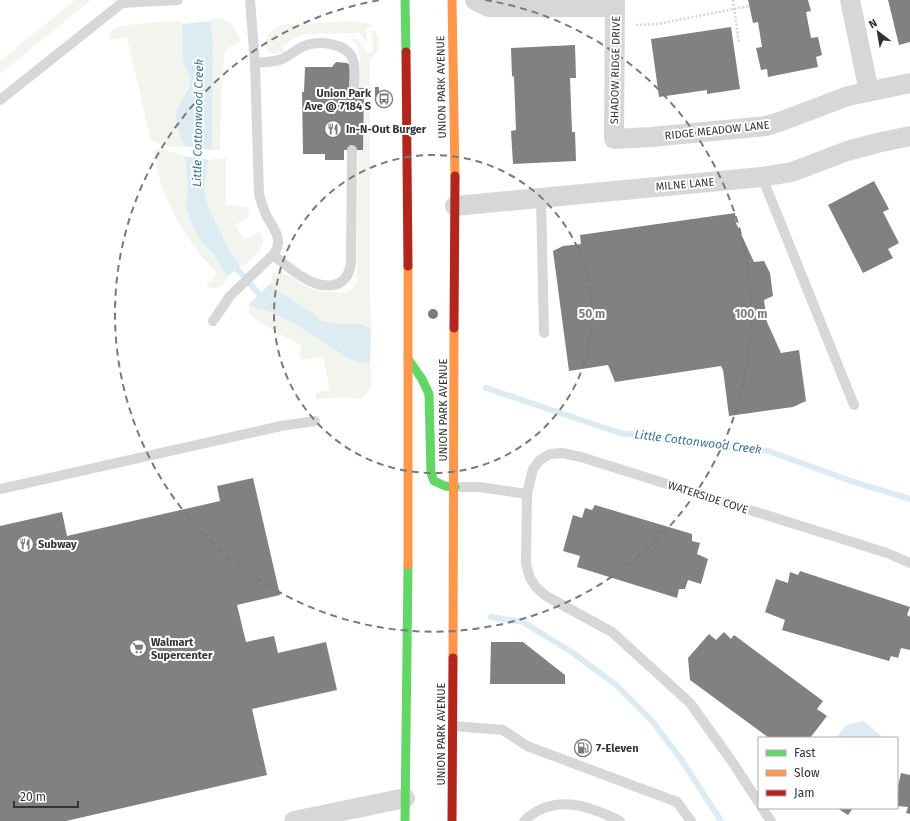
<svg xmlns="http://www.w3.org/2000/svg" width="910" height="821" font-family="'Fira Sans',sans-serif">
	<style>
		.green { fill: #f1f5ed }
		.water { fill: #ddebf3 }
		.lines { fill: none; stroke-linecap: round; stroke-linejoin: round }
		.stream { stroke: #ddebf3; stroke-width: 6 }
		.building { fill: #818181 }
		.path { stroke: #d6d6d6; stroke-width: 2.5; stroke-dasharray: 2 2; stroke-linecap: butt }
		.lane { stroke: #d7d7d7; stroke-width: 10 }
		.street { stroke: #d7d7d7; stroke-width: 20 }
		.fast { stroke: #63d668; stroke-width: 9 }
		.slow { stroke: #ff974d; stroke-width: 9 }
		.jam { stroke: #b3261e; stroke-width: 9 }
		.ring { fill: none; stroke: #7a7a7a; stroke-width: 2; stroke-dasharray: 7 5 }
		.labels { text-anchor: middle; stroke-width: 4; stroke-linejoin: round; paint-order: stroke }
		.street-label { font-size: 11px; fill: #333; stroke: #fff }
		.poi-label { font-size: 11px; font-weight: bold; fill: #333; stroke: #fff; text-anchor: start }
		.water-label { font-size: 12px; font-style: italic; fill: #3f7597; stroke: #fff }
		.centre { fill: #7a7a7a; stroke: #fff; stroke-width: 2 }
		.ring-label { font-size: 12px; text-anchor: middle; font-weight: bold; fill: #7a7a7a; stroke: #fff; stroke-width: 4; stroke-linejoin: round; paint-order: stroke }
	</style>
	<rect width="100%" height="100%" fill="#fff"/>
	<path class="green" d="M 75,0 L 91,0 L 0,74 L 0,61 Z
		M 217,18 C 230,20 237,28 240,41 L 225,50 L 221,95 L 220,150 L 212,150 L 213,41 L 210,21 L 212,19 Z
		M 182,21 L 184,64 L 188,71 L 190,82 L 183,98 L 177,126 L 181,136 L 184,146 C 173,149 161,145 151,140 L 127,37 L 112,40 L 109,37 C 109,34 110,31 113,29 C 124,23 167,22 182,21 Z
		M 350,21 L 365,23 L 373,26 L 366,28 L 367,43 L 359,33 L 306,34 C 296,36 290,41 282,47 L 285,51 L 281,53 L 272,54 L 268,51 L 265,45 L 266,37 L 268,34 L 281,25 Z
		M 373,30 L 376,32 C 378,36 380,45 378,50 C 376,54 371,56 370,62 L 370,295 L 371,329 L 362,324 L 337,324 L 320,320 L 314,314 L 302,307 L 289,297 L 280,293 L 271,283 L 272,273 C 288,270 300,285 314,290 C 319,292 325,292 330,292 C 344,294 353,294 357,279 L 358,86 L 360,56 L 357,44 L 349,39 L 357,39 L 368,54 L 373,51 L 372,31 Z
		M 161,149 L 185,156 L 188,182 L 186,207 L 193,227 L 200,240 L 214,255 L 227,277 C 223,287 215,291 206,286 L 217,274 C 193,247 172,218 161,183 C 158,172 156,161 153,150 Z
		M 226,158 L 226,205 L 247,207 L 249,213 L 248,217 L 235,225 L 244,240 L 259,232 C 272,242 251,259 244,266 L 240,266 L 231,253 L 208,206 L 204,191 L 208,160 Z
		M 249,304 L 255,308 L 268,311 L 299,326 L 346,357 L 356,362 L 370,363 L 372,386 L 362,398 L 357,399 L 346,397 L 317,399 L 315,397 L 316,394 L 319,392 L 330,390 L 323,356 L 304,360 L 301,359 L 299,353 L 302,346 L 258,322 L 249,313 Z"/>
	<path class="water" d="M 210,21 L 213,41 L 212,150 L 184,146 C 180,132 172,119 179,104 C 183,97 189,90 190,82 C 191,75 186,70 184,64 C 182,56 183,34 182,24 Z
		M 185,156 L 208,160 L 204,191 L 208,206 L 231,253 L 240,266 L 227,277 L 214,255 L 200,240 L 193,227 L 186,207 L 188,182 Z
		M 271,283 L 280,293 L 289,297 L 302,307 L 314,314 L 320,320 L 337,324 L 362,324 L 371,329 L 370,363 L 356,362 L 346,357 L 299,326 L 268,311 L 255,308 L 249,304 Z
		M 863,721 L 883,737 L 882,738 L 836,738 L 846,725 Z"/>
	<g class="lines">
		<path class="stream" d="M 196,165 L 197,141
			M 232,263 L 264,300
			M 486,388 L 620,433 L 768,451 L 854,482 L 910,499
			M 491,617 L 523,622 L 573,653 L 615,684 L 652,721 L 681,759 L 721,821"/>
	</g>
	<path class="building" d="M 748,0 L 808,0 L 811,11 L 806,12 L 811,38 L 818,37 L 822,55 L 816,57 L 818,67 L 768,77 L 767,69 L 761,70 L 756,48 L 762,47 L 758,22 L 753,23 Z
		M 888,0 L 910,0 L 910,42 L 899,45 Z
		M 731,27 L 740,89 L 707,94 L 707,90 L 659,97 L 651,39 Z
		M 575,45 L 576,78 L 570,78 L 572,132 L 575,132 L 576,161 L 513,164 L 511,131 L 516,130 L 514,77 L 512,76 L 511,48 Z
		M 336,62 L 347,63 L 351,66 L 349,88 L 364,88 L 363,150 L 344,150 L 344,160 L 325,160 L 325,154 L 303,154 L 302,92 L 304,92 L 305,67 L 332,67 Z
		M 375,87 L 379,87 L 379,99 L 375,99 Z
		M 874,181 L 889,209 L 883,212 L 899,243 L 888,249 L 893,258 L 863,273 L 828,205 Z
		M 735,213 L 736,223 L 754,262 L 764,261 L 770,273 L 773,296 L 764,300 L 767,322 L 781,353 L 799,350 L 806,401 L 793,407 L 729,416 L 723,370 L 721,366 L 615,382 L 608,365 L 569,371 L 553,251 L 563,246 L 581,244 L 580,235 Z
		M 253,478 L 280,595 L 237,605 L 246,642 L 274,636 L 278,653 L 326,642 L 337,690 L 252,709 L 267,775 L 66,821 L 0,821 L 0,526 L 62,512 L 67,536 L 220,501 L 217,486 Z
		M 595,505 L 692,534 L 692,541 L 700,543 L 697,554 L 708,559 L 701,584 L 688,580 L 685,589 L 679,589 L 677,598 L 577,567 L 580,556 L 563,551 L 573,515 L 582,518 L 585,508 L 592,510 Z
		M 800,571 L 910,607 L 907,615 L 910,617 L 910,650 L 901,648 L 898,658 L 891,656 L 889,661 L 782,630 L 785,620 L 765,612 L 776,579 L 788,583 L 790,572 L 798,575 Z
		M 724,632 L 731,639 L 734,635 L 823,701 L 817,709 L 827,716 L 810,738 L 769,738 L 690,680 L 688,658 L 709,634 L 716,640 Z
		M 491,642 L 523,642 L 565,675 L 565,684 L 490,684 Z
		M 901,773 L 910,775 L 910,814 L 906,813 L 908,807 L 897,806 L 897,791 Z
		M 837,808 L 853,808 L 848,815 Z"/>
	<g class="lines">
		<path class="path" d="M 733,0 L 739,43
			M 636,25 L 658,24 L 749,6"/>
		<path class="lane" d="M 255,63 C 264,62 274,62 282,59 C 291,55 297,48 307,45 C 320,41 344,43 352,57 C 356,66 354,79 354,88
			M 0,100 L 122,3 L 178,0
			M 762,177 L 854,405
			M 541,198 L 544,333
			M 273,255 C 282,262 291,270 301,276 C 321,289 347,292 351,263 L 352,150
			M 213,321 L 230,296 L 273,255 C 285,240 273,228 266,215 C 263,208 261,201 259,194 L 255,63 L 250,0
			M 455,487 L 479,487 L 527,494
			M 0,489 L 281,426 L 315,421
			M 453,726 L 503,730 L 527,746 L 677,802 L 691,821
			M 759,803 L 731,760 L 690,703 L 612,632 L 546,596 L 536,587 L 530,578 L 526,564 L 527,494 L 533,469 L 540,460 L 550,454 L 562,453 L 581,457 L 887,553 L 910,563
			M 762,808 L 771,821
			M 524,821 C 553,793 588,805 620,821"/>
		<path class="street" d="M 475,0 L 489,7 L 615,7
			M 615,0 L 614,139 L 651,137 L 766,126 L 782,121 L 848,96 L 910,83
			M 850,0 L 869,92
			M 455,206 L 762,177 L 792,172 L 847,151 L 877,143 L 910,136
			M 294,821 L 405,798"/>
		<path class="fast" d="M 405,0 L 406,52
			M 408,359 L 422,379 L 429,394 L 431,473 L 434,481 L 445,486 L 455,487
			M 405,821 L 408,565"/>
		<path class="slow" d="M 452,0 L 455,176
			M 408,565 L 408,266
			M 453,658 L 454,328"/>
		<path class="jam" d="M 406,52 L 408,266
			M 454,328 L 455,176
			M 452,821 L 453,658"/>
	</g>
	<g class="ring">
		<circle cx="433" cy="314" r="159"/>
		<path d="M485 0A318 318 0 1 1 381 0"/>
	</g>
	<defs>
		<g id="bus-ring" transform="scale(0.9)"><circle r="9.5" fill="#fff" stroke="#7a7a7a" stroke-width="1.5"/><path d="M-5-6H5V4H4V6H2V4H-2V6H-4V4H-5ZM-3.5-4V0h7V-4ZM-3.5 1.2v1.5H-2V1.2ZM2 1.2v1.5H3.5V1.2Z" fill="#7a7a7a"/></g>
		<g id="restaurant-ring" transform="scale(0.9)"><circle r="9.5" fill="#fff" stroke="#7a7a7a" stroke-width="1.5"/><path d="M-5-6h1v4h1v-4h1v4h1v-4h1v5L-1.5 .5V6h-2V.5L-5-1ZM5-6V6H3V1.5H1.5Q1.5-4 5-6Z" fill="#7a7a7a"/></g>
		<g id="supermarket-ring" transform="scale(0.9)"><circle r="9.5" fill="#fff" stroke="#7a7a7a" stroke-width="1.5"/><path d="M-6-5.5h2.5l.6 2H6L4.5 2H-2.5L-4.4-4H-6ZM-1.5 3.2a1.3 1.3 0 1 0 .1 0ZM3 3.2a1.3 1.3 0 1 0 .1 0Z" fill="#7a7a7a"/></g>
		<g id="fuel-ring" transform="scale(0.9)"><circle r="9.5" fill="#fff" stroke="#7a7a7a" stroke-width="1.5"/><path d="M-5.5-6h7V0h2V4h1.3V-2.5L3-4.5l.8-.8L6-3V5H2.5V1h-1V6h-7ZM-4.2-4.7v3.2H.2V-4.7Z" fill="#7a7a7a"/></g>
	</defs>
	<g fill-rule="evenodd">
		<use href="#bus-ring" x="384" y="99"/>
		<use href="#restaurant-ring" x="333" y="129"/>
		<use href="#restaurant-ring" x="25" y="544"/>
		<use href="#supermarket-ring" x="138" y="648"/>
		<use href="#fuel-ring" x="583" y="748"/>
	</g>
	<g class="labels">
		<g class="street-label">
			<text transform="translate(615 70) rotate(-89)" y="4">SHADOW RIDGE DRIVE</text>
			<text transform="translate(441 87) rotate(-91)" y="4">UNION PARK AVENUE</text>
			<text transform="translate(717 130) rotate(-6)" y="4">RIDGE MEADOW LANE</text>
			<text transform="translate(685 184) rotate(-5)" y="4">MILNE LANE</text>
			<text transform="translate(443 410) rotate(-90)" y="4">UNION PARK AVENUE</text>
			<text transform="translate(708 497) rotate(18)" y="4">WATERSIDE COVE</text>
			<text transform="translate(441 734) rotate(-90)" y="4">UNION PARK AVENUE</text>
		</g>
		<g class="poi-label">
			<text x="371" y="97" text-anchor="end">Union Park<tspan x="371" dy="13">Ave @ 7184 S</tspan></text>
			<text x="346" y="133">In-N-Out Burger</text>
			<text x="38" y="548">Subway</text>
			<text x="151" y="646">Walmart<tspan x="151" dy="13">Supercenter</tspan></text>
			<text x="596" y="752">7-Eleven</text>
		</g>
		<g class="water-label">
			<text transform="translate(198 123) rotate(-89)" y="4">Little Cottonwood Creek</text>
			<text transform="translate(698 442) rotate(7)" y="4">Little Cottonwood Creek</text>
		</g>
	</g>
	<circle cx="433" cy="314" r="6" class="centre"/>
	<g class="ring-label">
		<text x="592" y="318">50 m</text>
		<text x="751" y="318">100 m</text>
	</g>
	<rect x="758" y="737" width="140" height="72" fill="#ffffff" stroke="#adadad"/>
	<rect x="766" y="750" width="20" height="6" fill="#63d668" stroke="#adadad"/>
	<text x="794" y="757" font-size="12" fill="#333333">Fast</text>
	<rect x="766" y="770" width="20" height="6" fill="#ff974d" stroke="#adadad"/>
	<text x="794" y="777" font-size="12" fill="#333333">Slow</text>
	<rect x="766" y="790" width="20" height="6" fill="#b3261e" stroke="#adadad"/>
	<text x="794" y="797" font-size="12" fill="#333333">Jam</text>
	<g transform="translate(878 32) rotate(329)" stroke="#ffffff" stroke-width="3" paint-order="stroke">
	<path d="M0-3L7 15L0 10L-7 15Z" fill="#333333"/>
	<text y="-6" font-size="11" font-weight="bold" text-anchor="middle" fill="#333333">N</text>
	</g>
	<path d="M14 801v6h64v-6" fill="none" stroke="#333333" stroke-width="2"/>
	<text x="20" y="801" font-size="12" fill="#333333" stroke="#ffffff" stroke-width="3" paint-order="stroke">20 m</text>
</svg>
